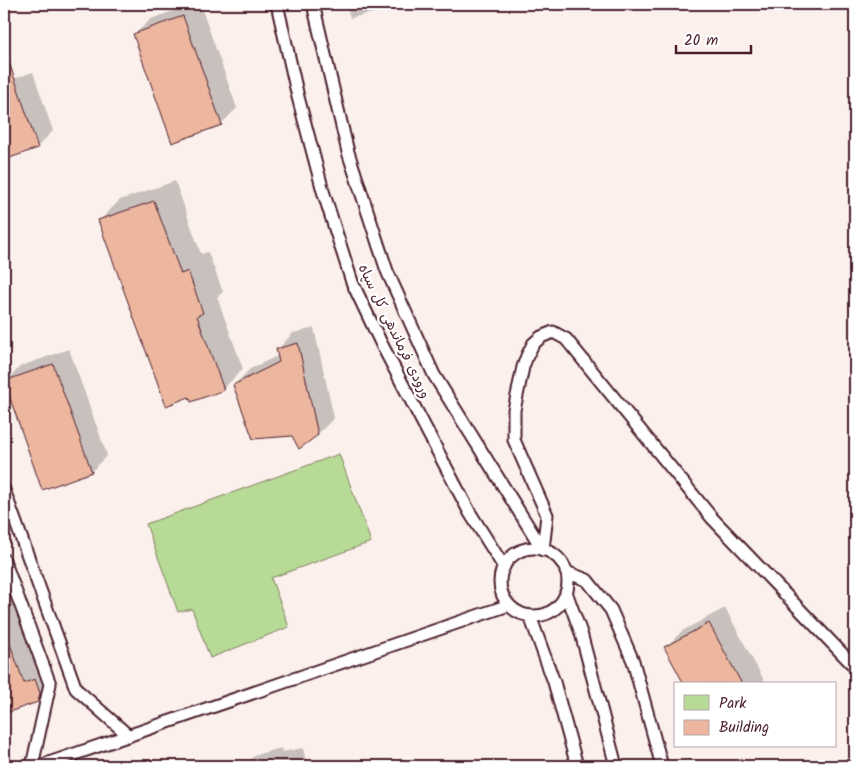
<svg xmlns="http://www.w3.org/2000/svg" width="859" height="770" font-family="Kalam,'Playpen Sans Arabic',sans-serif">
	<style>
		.green { fill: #b7db96; stroke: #807d60 }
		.shadow { fill: #0003 }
		.building { fill: #ecb69f; stroke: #4a1f2b }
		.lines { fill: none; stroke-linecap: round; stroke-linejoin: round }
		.service-casing { stroke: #4a1f2b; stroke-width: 15 }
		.service { stroke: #fff; stroke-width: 11 }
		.labels { text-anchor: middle; stroke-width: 4.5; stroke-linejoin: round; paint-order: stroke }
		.street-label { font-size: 14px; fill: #4a1f2b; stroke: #fff }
	</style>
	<rect width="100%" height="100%" fill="#fbf0ec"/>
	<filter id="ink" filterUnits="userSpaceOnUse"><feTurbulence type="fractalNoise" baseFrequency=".02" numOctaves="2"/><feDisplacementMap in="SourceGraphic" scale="10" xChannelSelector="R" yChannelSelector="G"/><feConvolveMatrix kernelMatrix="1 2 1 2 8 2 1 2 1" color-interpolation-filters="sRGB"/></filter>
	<g filter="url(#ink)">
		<path class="green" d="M 339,454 L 371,542 L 271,578 L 289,627 L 210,658 L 192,609 L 178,612 L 146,524 Z"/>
		<path class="shadow" d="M 192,4 L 200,4 L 237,108 L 222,123 L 173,141 L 135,34 L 151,19 Z
			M 346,4 L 403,4 L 400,7 L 350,18 Z
			M 33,72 L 53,131 L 38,146 L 4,158 L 4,82 Z
			M 175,181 L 201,254 L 208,252 L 223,292 L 217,297 L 243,369 L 223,389 L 100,220 L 120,200 Z
			M 314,328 L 334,418 L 318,434 L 293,435 L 234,385 L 250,369 L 279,355 L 278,349 L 293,333 Z
			M 69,349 L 107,455 L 92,471 L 43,488 L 5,382 L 21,366 Z
			M 4,571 L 40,668 L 51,665 L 55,677 L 53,685 L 38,700 L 10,710 L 4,694 Z
			M 725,608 L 766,684 L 686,684 L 666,647 L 682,631 Z
			M 281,748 L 282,752 L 303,748 L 307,766 L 234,766 L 249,761 L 255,755 Z"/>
		<path class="building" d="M 183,16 L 222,125 L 172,143 L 133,34 Z
			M 7,56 L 38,148 L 4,160 L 4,57 Z
			M 154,201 L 181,274 L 188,271 L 203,313 L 197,316 L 224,390 L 191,402 L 189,397 L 166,406 L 98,220 Z
			M 298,343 L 318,435 L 299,449 L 292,436 L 253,439 L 233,385 L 279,362 L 276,349 Z
			M 53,364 L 92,472 L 42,490 L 4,381 Z
			M 709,623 L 742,684 L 684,684 L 664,647 Z
			M 4,633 L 6,633 L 24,683 L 35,679 L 40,693 L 38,702 L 9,712 L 4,698 Z"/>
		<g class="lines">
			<g class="service-casing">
				<path id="service" d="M 277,4 L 298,97 L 323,191 L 352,282 L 381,343 L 470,513 L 504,567
					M 313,4 L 348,152 L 387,271 L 434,375 L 543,550
					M 4,490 L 76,689 L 129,736
					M500 582a34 34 0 1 1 68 0a34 34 0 1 1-68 0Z
					M 543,550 L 547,515 L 514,440 L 514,410 L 523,367 L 527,356 L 533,344 L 541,337 L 553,332 L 566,339 L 712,518 L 855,667
					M 4,560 L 50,684 L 32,766
					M 566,572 L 587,580 L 611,610 L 633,661 L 662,766
					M 566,592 L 581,633 L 616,766
					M 530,616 L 554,682 L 577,766
					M 40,766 L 509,605"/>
			</g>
			<use href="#service" class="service"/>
		</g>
	</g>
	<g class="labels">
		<g class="street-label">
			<text transform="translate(395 331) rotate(64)" y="5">ورودی فرماندهی کل سپاه</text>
		</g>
	</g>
	<rect width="859" height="770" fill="none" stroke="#fff" stroke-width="20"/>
	<rect x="10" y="10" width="839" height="750" fill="none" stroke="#4a1f2b" stroke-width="2" filter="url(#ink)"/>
	<rect x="674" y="682" width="162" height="65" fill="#ffffff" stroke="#b7a5aa"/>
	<rect x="684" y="695" width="25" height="15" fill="#b7db96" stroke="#b7a5aa"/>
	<text x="719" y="708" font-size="15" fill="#4a1f2b">Park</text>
	<rect x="684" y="720" width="25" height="15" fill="#ecb69f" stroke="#b7a5aa"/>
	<text x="719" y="732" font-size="15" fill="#4a1f2b">Building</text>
	<path d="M676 45v8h75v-8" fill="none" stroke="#4a1f2b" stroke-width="2.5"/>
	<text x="684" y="45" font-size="15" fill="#4a1f2b" stroke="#ffffff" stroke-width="4" paint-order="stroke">20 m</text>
</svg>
